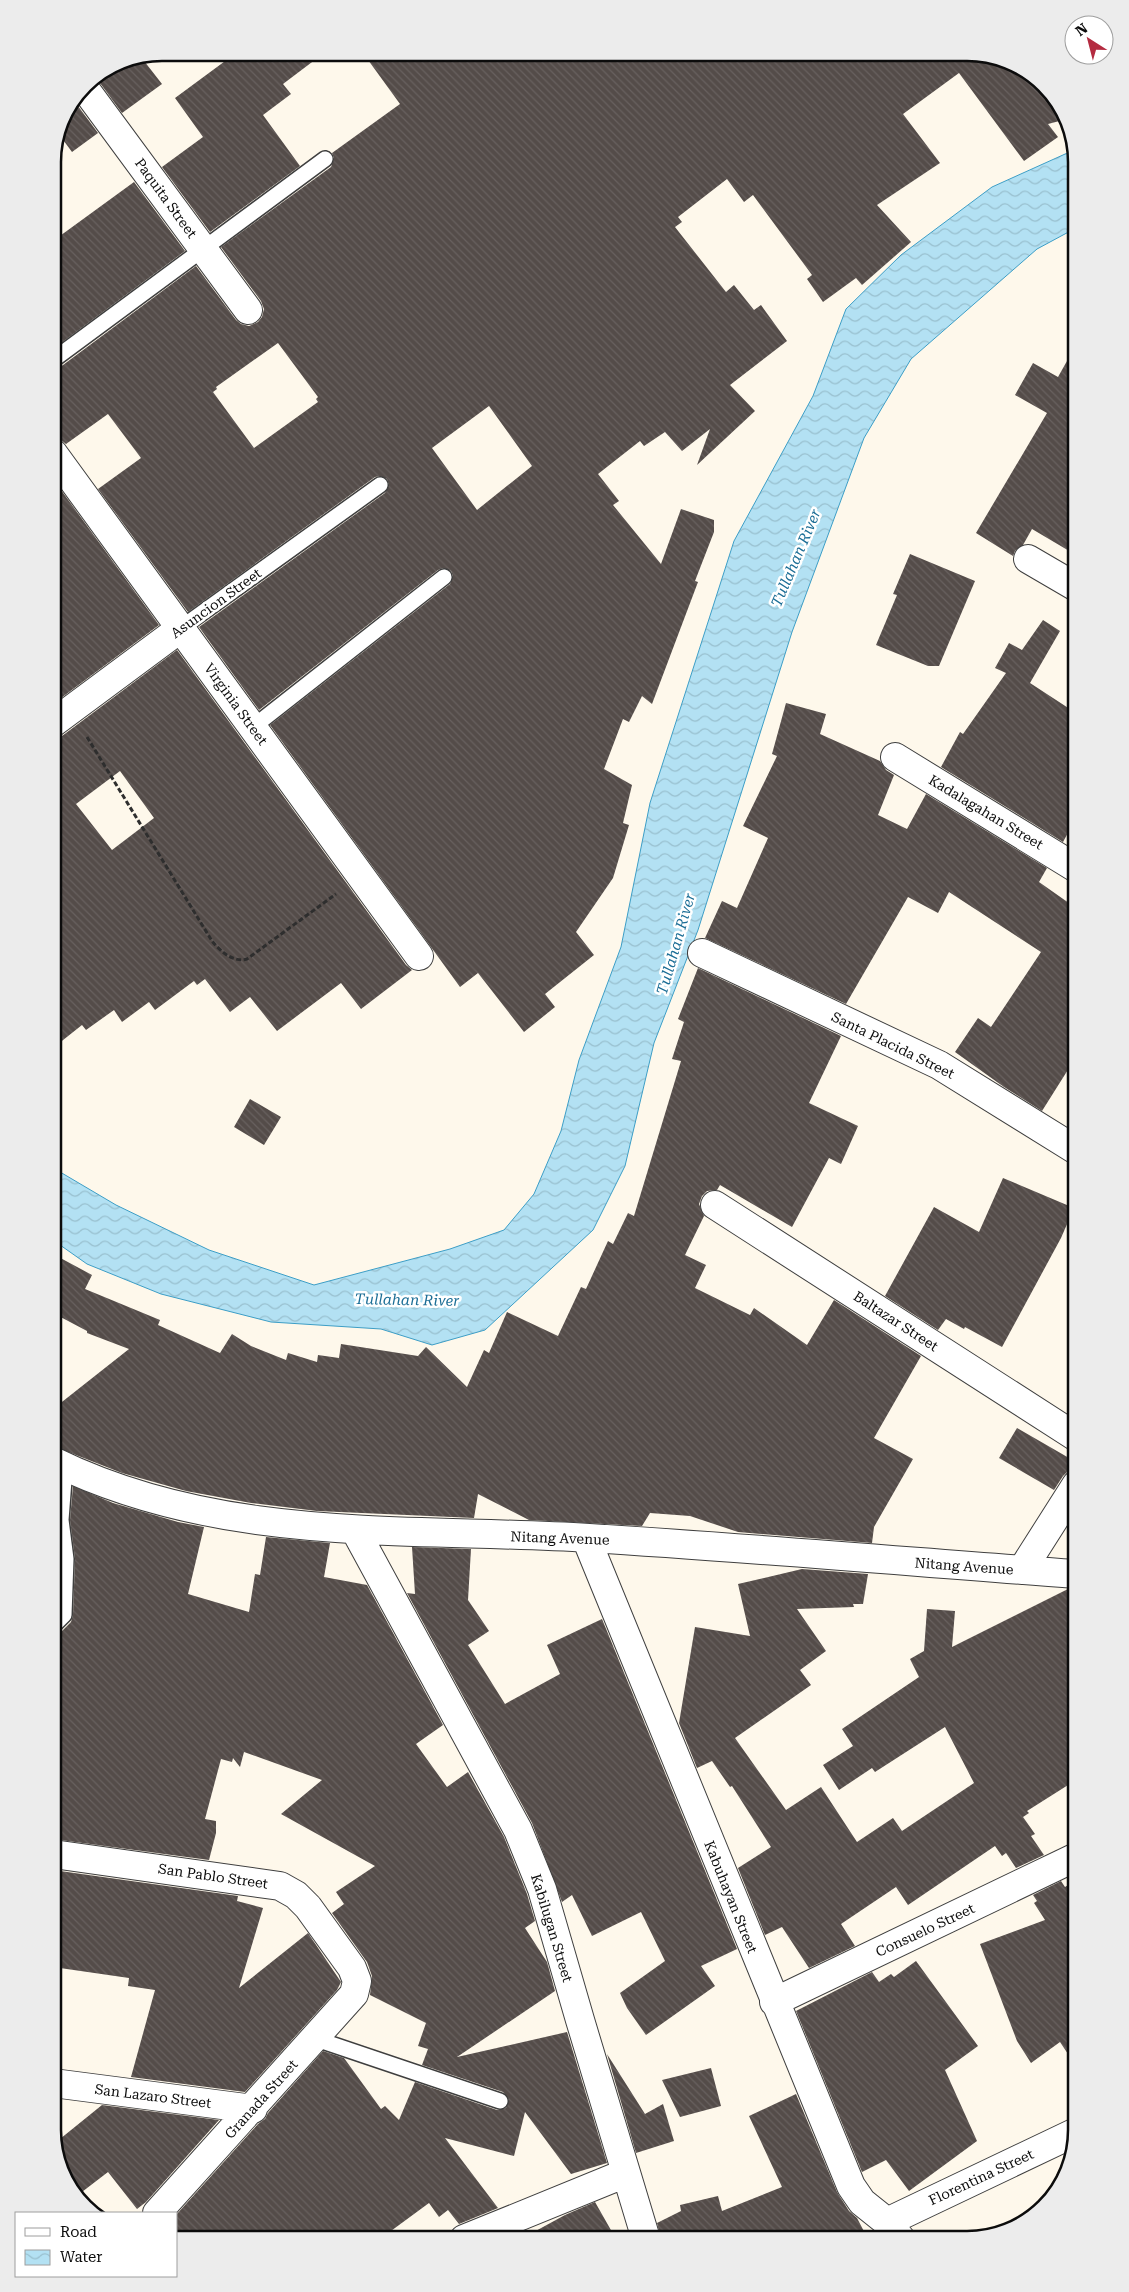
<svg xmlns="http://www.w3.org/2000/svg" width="1129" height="2292" font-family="'Roboto Serif',serif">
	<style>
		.water { fill: url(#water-waves); stroke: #3d9ec6 }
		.building { fill: url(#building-back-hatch); fill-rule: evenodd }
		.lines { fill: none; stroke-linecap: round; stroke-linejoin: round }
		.service-casing { stroke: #3f3f3f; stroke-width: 18 }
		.minor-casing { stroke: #3f3f3f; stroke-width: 30 }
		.path { stroke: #2e2e2e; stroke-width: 3; stroke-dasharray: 5 2.5; stroke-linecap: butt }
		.service { stroke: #fff; stroke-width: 15 }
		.minor { stroke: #fff; stroke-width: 28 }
		.labels { text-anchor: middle; stroke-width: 5; stroke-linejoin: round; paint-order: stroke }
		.street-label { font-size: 14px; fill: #0c0c0c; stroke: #fff }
		.water-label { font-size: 15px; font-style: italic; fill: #1c6e96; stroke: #fff }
		.rim { fill: none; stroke: #0c0c0c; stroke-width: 2.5 }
	</style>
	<defs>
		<pattern id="water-waves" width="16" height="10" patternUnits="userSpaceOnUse" patternTransform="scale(1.25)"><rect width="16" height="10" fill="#b3e1f3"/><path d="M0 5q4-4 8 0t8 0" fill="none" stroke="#99c0cf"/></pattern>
		<pattern id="building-back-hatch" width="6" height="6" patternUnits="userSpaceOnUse" patternTransform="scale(1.25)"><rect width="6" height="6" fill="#544c49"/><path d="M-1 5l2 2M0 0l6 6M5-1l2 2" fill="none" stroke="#68615f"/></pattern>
	</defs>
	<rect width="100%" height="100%" fill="#fef8eb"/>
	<path class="water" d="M 1074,150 L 1076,162 L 1076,228 L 1037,249 L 911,359 L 864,438 L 792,632 L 698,930 L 654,1043 L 625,1166 L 593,1230 L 485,1330 L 432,1345 L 381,1329 L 271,1322 L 161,1294 L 87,1264 L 53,1240 L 53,1166 L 55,1169 L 116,1205 L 209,1250 L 314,1285 L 450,1249 L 504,1230 L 534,1194 L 561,1131 L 579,1060 L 621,947 L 650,803 L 734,541 L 813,396 L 846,309 L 901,255 L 992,187 Z"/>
	<path class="building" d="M 236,53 L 324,53 L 283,84 L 291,94 L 263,115 L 300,166 L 210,232 L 162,167 L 203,137 L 175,98 Z
		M 363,53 L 975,53 L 1033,75 L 1067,119 L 1048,124 L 1058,137 L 1024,161 L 959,73 L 903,114 L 940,163 L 877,205 L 911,242 L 862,285 L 856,278 L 823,302 L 807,279 L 812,275 L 753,195 L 744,202 L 727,179 L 678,217 L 682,222 L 675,227 L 726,292 L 734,285 L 754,310 L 761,305 L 787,341 L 730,385 L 755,411 L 697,465 L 710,429 L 682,451 L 665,432 L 644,446 L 640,441 L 598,474 L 619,501 L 613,505 L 661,564 L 681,509 L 714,520 L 714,532 L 695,581 L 698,582 L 652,704 L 642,696 L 629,722 L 623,719 L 604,769 L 632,785 L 623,823 L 629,825 L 613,878 L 576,932 L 594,955 L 545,994 L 555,1007 L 524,1032 L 478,973 L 460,987 L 270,725 L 450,584 L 453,576 L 451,571 L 443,568 L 438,570 L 259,710 L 199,627 L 385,493 L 389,485 L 387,479 L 380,476 L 375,477 L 188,612 L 98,489 L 141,458 L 108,414 L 66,444 L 60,439 L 53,438 L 53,369 L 59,368 L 196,266 L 236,320 L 241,324 L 249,326 L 258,322 L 262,317 L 264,309 L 261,301 L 221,247 L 331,167 L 334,158 L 332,153 L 400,104 ZM 278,343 L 318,397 L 316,399 L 318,402 L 254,448 L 213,392 L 217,389 L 216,387 ZM 489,406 L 532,466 L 477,510 L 432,448 Z
		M 141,57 L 162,84 L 122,113 L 100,83 L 108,77 L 104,71 L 120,61 Z
		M 75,102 L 98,133 L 72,152 L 58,133 L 61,120 Z
		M 134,182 L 185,251 L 53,349 L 53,241 Z
		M 1076,345 L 1076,555 L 1032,529 L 1023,545 L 1015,551 L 1013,556 L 976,533 L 1047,413 L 1015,395 L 1033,363 L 1058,377 Z
		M 53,479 L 159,625 L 53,704 Z
		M 910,554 L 975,581 L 939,666 L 928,666 L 876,645 L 897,595 L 893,594 Z
		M 1043,620 L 1060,631 L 1030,683 L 1076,713 L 1076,818 L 1063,842 L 941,767 L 960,732 L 963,734 L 1006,673 L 995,668 L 1009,643 L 1022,650 Z
		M 177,650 L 406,965 L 412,970 L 361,1009 L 341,983 L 277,1031 L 250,997 L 230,1012 L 205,979 L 197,985 L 194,981 L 155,1010 L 149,1002 L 122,1022 L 114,1010 L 86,1030 L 82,1025 L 53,1048 L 53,738 L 62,736 ZM 120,771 L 154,818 L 112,850 L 76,804 Z
		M 786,703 L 826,714 L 820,734 L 880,761 L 886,770 L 894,775 L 878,815 L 907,829 L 926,794 L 1047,868 L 1039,882 L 1076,908 L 1076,1057 L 1042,1111 L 1004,1087 L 955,1052 L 978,1018 L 991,1027 L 1041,952 L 949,892 L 938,913 L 908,897 L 846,1004 L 705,938 L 722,901 L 737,908 L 768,838 L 743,826 L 777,756 L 772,754 Z
		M 698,968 L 841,1036 L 809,1103 L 858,1126 L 841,1164 L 829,1158 L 792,1227 L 720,1185 L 717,1190 L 707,1191 L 702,1196 L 699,1204 L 704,1216 L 685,1255 L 706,1265 L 695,1288 L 750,1315 L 754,1308 L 807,1345 L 834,1300 L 921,1356 L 874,1438 L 913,1459 L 874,1527 L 872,1543 L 738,1532 L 690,1516 L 650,1513 L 642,1526 L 529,1520 L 478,1494 L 474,1518 L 317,1511 L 251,1503 L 186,1491 L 122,1473 L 53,1446 L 53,1409 L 129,1349 L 87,1333 L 87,1331 L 53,1313 L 53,1254 L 92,1275 L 85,1289 L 160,1320 L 158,1325 L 220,1353 L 232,1334 L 251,1346 L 286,1360 L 288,1353 L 317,1362 L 318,1355 L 339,1358 L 341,1344 L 418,1356 L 426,1347 L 467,1387 L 484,1350 L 489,1353 L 507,1312 L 558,1336 L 581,1287 L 586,1289 L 608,1241 L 613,1244 L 628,1213 L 634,1216 L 681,1061 L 672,1059 L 684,1022 L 678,1019 Z
		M 250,1099 L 281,1117 L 264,1145 L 234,1127 Z
		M 1003,1178 L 1074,1208 L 1061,1238 L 1002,1347 L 965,1327 L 964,1329 L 946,1319 L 938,1330 L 885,1296 L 934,1207 L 979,1232 Z
		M 1017,1428 L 1076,1462 L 1076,1469 L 1068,1471 L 1063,1476 L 1054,1490 L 999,1458 Z
		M 73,1486 L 113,1503 L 178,1522 L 204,1527 L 188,1594 L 249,1612 L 255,1574 L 260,1575 L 266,1537 L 330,1543 L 324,1577 L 367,1585 L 443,1725 L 416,1744 L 447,1787 L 468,1772 L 504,1837 L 527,1894 L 535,1921 L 525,1928 L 547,1962 L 555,1991 L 457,2057 L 567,2032 L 607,2163 L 571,2174 L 525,2112 L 514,2156 L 445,2138 L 498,2208 L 459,2224 L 448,2210 L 439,2217 L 429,2203 L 380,2239 L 176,2239 L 176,2215 L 258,2124 L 265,2119 L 268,2113 L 323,2051 L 344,2058 L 381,2109 L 385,2106 L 399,2120 L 415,2082 L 497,2110 L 506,2108 L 509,2100 L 503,2092 L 422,2065 L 428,2049 L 418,2046 L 426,2023 L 370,1995 L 372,1976 L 367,1962 L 332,1913 L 344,1904 L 336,1892 L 375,1866 L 281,1814 L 322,1780 L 244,1752 L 240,1767 L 233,1758 L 232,1762 L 221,1759 L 205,1819 L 216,1821 L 216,1833 L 209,1860 L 53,1839 L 53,1635 L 60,1633 L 71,1622 L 73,1615 L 75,1559 L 70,1520 Z
		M 53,1528 L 57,1559 L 55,1611 L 53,1613 Z
		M 412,1547 L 471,1549 L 468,1600 L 489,1631 L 468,1645 L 505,1704 L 560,1674 L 547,1645 L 602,1619 L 737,1949 L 701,1966 L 715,1986 L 646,2035 L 627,2008 L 620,1993 L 665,1961 L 641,1912 L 592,1936 L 572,1895 L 562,1902 L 532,1823 L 407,1593 L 415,1594 Z
		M 802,1569 L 868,1574 L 863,1604 L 853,1604 L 854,1607 L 797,1609 L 826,1651 L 800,1670 L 811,1685 L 735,1738 L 786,1810 L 821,1787 L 857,1842 L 893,1818 L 902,1831 L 974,1783 L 945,1727 L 875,1772 L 872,1768 L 839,1790 L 823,1765 L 853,1746 L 842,1729 L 919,1677 L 910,1659 L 924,1651 L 927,1609 L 955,1611 L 952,1647 L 1068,1589 L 1076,1589 L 1076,1780 L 1027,1811 L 1029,1813 L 1023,1817 L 1035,1834 L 1031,1836 L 1044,1855 L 1016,1868 L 1006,1853 L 1002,1856 L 995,1846 L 908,1905 L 896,1887 L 841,1924 L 855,1946 L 809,1968 L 782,1927 L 765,1935 L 738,1868 L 771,1847 L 732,1786 L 730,1787 L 712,1761 L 697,1768 L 679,1723 L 695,1627 L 750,1636 L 738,1584 Z
		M 53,1870 L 238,1896 L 237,1901 L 263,1908 L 239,1988 L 308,1933 L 341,1982 L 337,1990 L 245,2092 L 131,2077 L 155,1990 L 128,1986 L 129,1978 L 53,1967 Z
		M 1076,1880 L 1076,2066 L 1060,2042 L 1031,2063 L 1017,2041 L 980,1944 L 1045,1920 L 1034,1903 L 1037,1901 L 1033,1895 L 1061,1881 L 1065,1887 Z
		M 916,1961 L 978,2046 L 945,2070 L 977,2141 L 909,2191 L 886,2160 L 862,2172 L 796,2011 L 872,1972 L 879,1982 L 891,1974 L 894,1977 Z
		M 607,2054 L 645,2114 L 663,2104 L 674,2141 L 636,2153 Z
		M 711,2068 L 721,2106 L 680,2117 L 662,2080 Z
		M 796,2094 L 837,2192 L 849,2211 L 857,2218 L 868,2239 L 661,2239 L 657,2223 L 681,2211 L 680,2205 L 718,2196 L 722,2211 L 782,2187 L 749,2116 Z
		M 102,2105 L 219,2120 L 146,2202 L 137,2209 L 108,2172 L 78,2195 L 61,2172 L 55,2143 Z
		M 595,2202 L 616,2239 L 504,2239 L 518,2234 L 521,2239 L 565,2215 Z"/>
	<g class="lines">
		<g class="service-casing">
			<path id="service" d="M 53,360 L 325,159
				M 181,628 L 380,485
				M 253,727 L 444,577
				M 53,1626 L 64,1615 L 66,1559 L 61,1520 L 65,1467
				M 316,2039 L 500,2101"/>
		</g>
		<g class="minor-casing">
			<path id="minor" d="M 83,86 L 248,310
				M 53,453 L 419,956
				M 1028,559 L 1076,587
				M 53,723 L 181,628
				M 895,757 L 1076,868
				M 702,953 L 939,1065 L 1076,1150
				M 715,1205 L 1076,1437
				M 53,1461 C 222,1544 407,1527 589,1538 C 751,1548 914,1562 1076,1574
				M 355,1530 L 518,1830 L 542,1889 L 580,2020 L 646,2239
				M 586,1538 L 851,2186 L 862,2202 L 887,2222 L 901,2239
				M 1022,1570 L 1076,1485
				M 53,1854 L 280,1886 L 296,1895 L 308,1907 L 352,1968 L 357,1981 L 354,1994 L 157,2213
				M 774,2002 L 1076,1857
				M 53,2083 L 253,2109
				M 887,2222 L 1076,2132
				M 464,2239 L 626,2173"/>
		</g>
		<path class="path" d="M 87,737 L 212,941 C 220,951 233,963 247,959 L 336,894"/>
		<use href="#service" class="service"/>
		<use href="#minor" class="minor"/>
	</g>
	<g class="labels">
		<g class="street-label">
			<text transform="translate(166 198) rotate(54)" y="5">Paquita Street</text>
			<text transform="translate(216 603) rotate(-36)" y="5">Asuncion Street</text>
			<text transform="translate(236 704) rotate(54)" y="5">Virginia Street</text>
			<text transform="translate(986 812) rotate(31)" y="5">Kadalagahan Street</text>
			<text transform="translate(893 1045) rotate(26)" y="5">Santa Placida Street</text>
			<text transform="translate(896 1321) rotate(33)" y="5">Baltazar Street</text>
			<text transform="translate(560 1538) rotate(2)" y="5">Nitang Avenue</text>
			<text transform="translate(964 1566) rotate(4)" y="5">Nitang Avenue</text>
			<text transform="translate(213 1876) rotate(8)" y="5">San Pablo Street</text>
			<text transform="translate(731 1897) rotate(68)" y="5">Kabuhayan Street</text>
			<text transform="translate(552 1928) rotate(73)" y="5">Kabilugan Street</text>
			<text transform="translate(925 1930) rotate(-25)" y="5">Consuelo Street</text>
			<text transform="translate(153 2096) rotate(7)" y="5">San Lazaro Street</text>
			<text transform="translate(261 2099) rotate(-48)" y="5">Granada Street</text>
			<text transform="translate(981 2177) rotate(-25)" y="5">Florentina Street</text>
		</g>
		<g class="water-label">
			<text transform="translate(796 558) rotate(-67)" y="5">Tullahan River</text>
			<text transform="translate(676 944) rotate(-74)" y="5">Tullahan River</text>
			<text transform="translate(407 1300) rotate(1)" y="5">Tullahan River</text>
		</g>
	</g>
	<path d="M0 0H1129V2292H0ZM162 61H967A101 101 0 0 1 1068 162V2130A101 101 0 0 1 967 2231H162A101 101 0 0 1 61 2130V162A101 101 0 0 1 162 61Z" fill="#ececec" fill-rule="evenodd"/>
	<path class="rim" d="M162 61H967A101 101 0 0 1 1068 162V2130A101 101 0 0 1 967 2231H162A101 101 0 0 1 61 2130V162A101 101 0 0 1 162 61Z"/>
	<rect x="15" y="2212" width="162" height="65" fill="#ffffff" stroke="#9e9e9e"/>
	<rect x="25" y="2228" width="25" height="8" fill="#ffffff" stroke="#9e9e9e"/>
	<text x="60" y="2237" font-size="15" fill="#0c0c0c">Road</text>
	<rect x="25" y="2250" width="25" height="15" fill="url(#water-waves)" stroke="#9e9e9e"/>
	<text x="60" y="2262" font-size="15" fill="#0c0c0c">Water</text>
	<g transform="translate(1089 40) rotate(324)"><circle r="24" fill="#ffffff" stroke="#9e9e9e"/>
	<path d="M0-4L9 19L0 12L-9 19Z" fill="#b42b40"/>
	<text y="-8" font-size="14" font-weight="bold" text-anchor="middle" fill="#0c0c0c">N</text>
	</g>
</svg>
